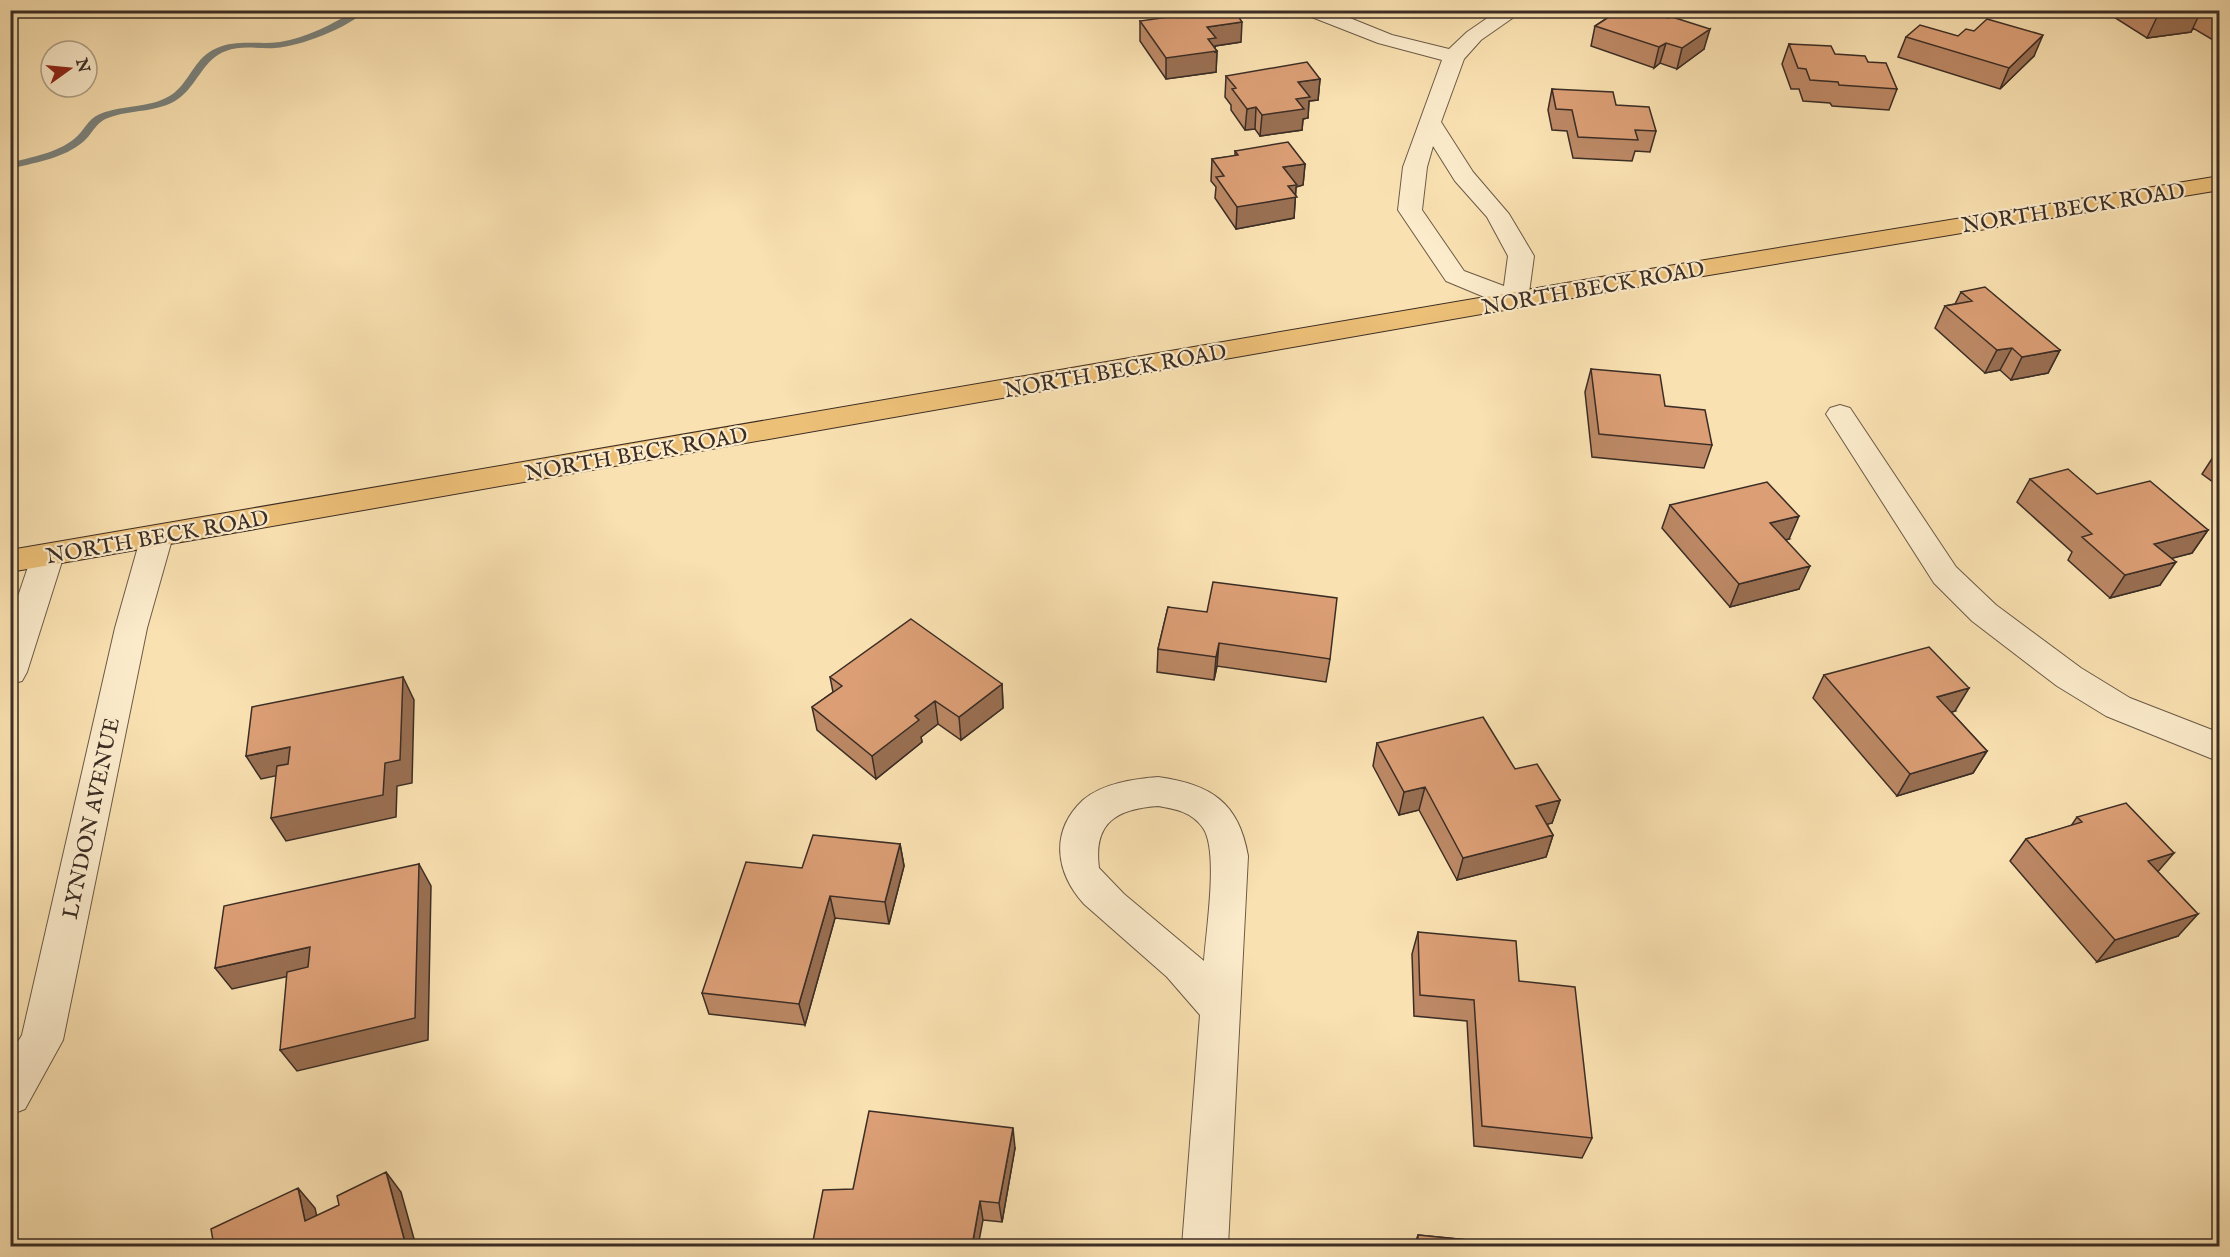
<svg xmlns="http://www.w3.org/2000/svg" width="2230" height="1257" font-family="'IM FELL English',serif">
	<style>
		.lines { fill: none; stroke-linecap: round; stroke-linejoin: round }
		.stream { fill: #7a827d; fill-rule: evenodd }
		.minor-casing { stroke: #6b5a48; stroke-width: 2 }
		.major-casing { stroke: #3b2d25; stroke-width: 2 }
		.minor { fill: #fceccc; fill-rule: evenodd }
		.major { fill: #edc078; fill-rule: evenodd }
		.wall { fill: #bc8865; stroke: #3b2d25; stroke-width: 1.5 }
		.shaded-wall { fill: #996f52; stroke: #3b2d25; stroke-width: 1.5 }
		.building { fill: #db9e75; stroke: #3b2d25; stroke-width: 1.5 }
		.labels { text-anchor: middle; stroke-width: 4.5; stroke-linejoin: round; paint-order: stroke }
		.street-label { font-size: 22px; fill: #3b2d25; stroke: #fceccc }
	</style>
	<rect width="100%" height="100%" fill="#fae1b1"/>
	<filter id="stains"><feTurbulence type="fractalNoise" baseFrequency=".00333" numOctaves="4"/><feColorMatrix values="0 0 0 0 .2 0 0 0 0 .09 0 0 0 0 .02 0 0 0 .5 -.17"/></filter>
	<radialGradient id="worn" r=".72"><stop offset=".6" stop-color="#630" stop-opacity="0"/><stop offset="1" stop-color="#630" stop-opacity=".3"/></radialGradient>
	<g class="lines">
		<path class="stream" d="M 356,10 L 367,10 C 347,28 302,46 275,48 C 259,49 241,45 226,51 C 202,60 198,85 178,99 C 158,113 131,109 108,118 C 94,123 91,138 79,145 C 60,159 33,163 10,169 L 10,163 C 31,157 57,153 74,139 C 84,132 87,119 100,114 C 123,104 153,109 174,93 C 191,79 195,57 217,48 C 237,39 259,45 280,42 C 306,38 333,24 356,10 Z"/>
		<g class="minor-casing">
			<path id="minor" d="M 1301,10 L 1330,10 L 1392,35 L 1449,49 L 1467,32 L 1499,10 L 1524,10 L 1481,40 L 1464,59 L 1441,122 L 1473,172 L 1509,214 L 1534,256 L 1528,300 L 1524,306 L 1515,308 L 1506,306 L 1446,281 L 1398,210 L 1403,167 L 1442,60 L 1378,43 L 1304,14 ZM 1433,146 L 1455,181 L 1487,217 L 1508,256 L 1504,286 L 1464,271 L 1422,210 L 1427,167 Z
				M 1840,405 L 1850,408 L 1956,567 L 1996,605 L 2081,668 L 2130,698 L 2220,733 L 2220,762 L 2106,716 L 2057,686 L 1972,621 L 1934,583 L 1826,414 L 1830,408 Z
				M 157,525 L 168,529 L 173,536 L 147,628 L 63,1040 L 25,1109 L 10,1115 L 10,1055 L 22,1035 L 115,628 L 141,536 L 146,529 Z
				M 48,544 L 59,547 L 64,555 L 27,672 L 22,681 L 10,684 L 10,620 L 32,555 L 37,547 Z
				M 1158,777 C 1210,784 1239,802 1248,856 L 1228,1246 L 1182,1246 L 1200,1015 L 1167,977 L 1084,904 C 1056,873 1049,832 1083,800 C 1103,783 1134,779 1158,777 ZM 1158,806 C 1176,809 1192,812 1203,828 C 1219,851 1206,931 1204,961 L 1124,894 L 1099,868 C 1093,822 1117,809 1158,806 Z"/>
		</g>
		<g class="major-casing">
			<path id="major" d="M 2220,176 L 2220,190 L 1607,292 L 10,572 L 10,550 L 1607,276 Z"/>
		</g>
		<use href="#minor" class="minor"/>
		<use href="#major" class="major"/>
	</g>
	<path class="wall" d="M 2111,10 L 2220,10 L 2220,39 L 2213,40 L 2193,28 L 2191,32 L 2147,38 L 2109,14 Z
		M 1608,13 L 1667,17 L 1704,49 L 1677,69 L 1660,63 L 1654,68 L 1591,46 L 1595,26 L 1607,18 Z
		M 1140,21 L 1241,42 L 1215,46 L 1215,49 L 1217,51 L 1216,72 L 1166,79 L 1140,41 Z
		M 1958,36 L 2034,56 L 2000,89 L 1898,57 L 1906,37 Z
		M 1789,44 L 1868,62 L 1897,89 L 1889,110 L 1832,106 L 1830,103 L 1803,101 L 1799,89 L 1791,89 L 1782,64 Z
		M 1226,76 L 1320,79 L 1318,100 L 1309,101 L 1308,118 L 1303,119 L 1302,130 L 1260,136 L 1255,129 L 1245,130 L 1231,110 L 1231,105 L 1225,97 Z
		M 1552,89 L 1616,105 L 1656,131 L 1650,152 L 1635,151 L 1632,161 L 1573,158 L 1567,131 L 1552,130 L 1548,110 Z
		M 1235,151 L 1305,164 L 1303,185 L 1296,187 L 1294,218 L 1236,229 L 1215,198 L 1216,187 L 1211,181 L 1212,159 L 1235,156 Z
		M 1961,292 L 2060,350 L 2048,373 L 2011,380 L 2000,370 L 1985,373 L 1935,328 L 1945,306 L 1955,304 Z
		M 1591,369 L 1665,406 L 1712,445 L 1704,468 L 1592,457 L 1585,392 Z
		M 2220,450 L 2220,487 L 2202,474 L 2217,451 Z
		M 2030,479 L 2097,494 L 2208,530 L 2192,553 L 2171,558 L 2160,585 L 2110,598 L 2068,560 L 2072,552 L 2017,502 Z
		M 1670,505 L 1789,539 L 1785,540 L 1799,589 L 1730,607 L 1662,528 Z
		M 1168,607 L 1330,659 L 1326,682 L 1217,666 L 1214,680 L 1157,672 L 1158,649 Z
		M 1824,675 L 1955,711 L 1951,712 L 1987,751 L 1973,773 L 1897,796 L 1813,698 Z
		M 830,677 L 1002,684 L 1003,708 L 961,740 L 938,724 L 921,737 L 922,742 L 876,779 L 817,730 L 812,707 L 833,692 Z
		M 1377,743 L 1515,769 L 1560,800 L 1552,823 L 1547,824 L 1553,835 L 1546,857 L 1457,880 L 1419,810 L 1399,815 L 1373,766 Z
		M 2077,817 L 2158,872 L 2178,936 L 2097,962 L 2010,861 L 2026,839 L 2071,826 Z
		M 900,844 L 904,866 L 889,924 L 835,918 L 805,1025 L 709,1014 L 702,993 Z
		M 1418,932 L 1519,981 L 1592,1138 L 1582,1158 L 1474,1146 L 1467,1021 L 1414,1016 L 1412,954 Z
		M 1015,1148 L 1002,1222 L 983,1220 L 853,1189 Z
		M 1418,1235 L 1528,1246 L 1414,1246 Z"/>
	<path class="shaded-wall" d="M 1664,10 L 1669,10 L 1664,27 L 1658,15 Z
		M 2201,11 L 2191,32 L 2147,38 L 2157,17 Z
		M 1242,22 L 1241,42 L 1215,46 L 1215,52 L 1217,51 L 1216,72 L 1166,79 L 1166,58 L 1207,27 Z
		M 2220,27 L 2220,39 L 2213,40 Z
		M 1710,29 L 1704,49 L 1677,69 L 1682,48 Z
		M 2043,35 L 2034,56 L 2000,89 L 2009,68 Z
		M 1666,43 L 1660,63 L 1654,68 L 1659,47 Z
		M 1320,79 L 1318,100 L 1309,101 L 1308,118 L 1303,119 L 1302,130 L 1260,136 L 1262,115 L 1298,82 Z
		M 1256,107 L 1255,129 L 1245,130 L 1247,109 Z
		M 1305,164 L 1303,185 L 1296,187 L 1294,218 L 1236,229 L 1237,207 L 1283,167 Z
		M 2012,348 L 2000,370 L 1985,373 L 1997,350 Z
		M 2060,350 L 2048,373 L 2011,380 L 2022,357 Z
		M 1799,516 L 1789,539 L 1761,546 L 1770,523 Z
		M 2208,530 L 2192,553 L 2139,567 L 2154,544 Z
		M 2176,562 L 2160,585 L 2110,598 L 2125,575 Z
		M 1810,566 L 1799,589 L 1730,607 L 1739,584 Z
		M 1219,643 L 1217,666 L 1214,680 L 1216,657 Z
		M 403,677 L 414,700 L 412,783 L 397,786 L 396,817 L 286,841 L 271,818 Z
		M 1002,684 L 1003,708 L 961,740 L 959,717 Z
		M 1969,688 L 1955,711 L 1924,720 L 1937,697 Z
		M 935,701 L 938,724 L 921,737 L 922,742 L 876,779 L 872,756 L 915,716 Z
		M 290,747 L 303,770 L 261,779 L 246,756 Z
		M 1987,751 L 1973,773 L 1897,796 L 1910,774 Z
		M 1425,787 L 1419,810 L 1399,815 L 1404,792 Z
		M 1560,800 L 1552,823 L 1529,829 L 1536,806 Z
		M 1553,835 L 1546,857 L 1457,880 L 1463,858 Z
		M 900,844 L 904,866 L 889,924 L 885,902 Z
		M 2174,853 L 2155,875 L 2148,861 Z
		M 419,864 L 431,886 L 428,1040 L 297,1071 L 280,1050 Z
		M 830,896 L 835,918 L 805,1025 L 799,1004 Z
		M 2198,914 L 2178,936 L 2097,962 L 2115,940 Z
		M 310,947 L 325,968 L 232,989 L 215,968 Z
		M 1013,1128 L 1015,1148 L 1002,1222 L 999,1203 Z
		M 386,1172 L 401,1192 L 416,1246 L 406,1246 Z
		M 298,1188 L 315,1208 L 322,1240 L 305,1221 Z
		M 980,1201 L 983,1220 L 978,1246 L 972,1246 Z"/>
	<path class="building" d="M 1218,10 L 1234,10 L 1242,22 L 1207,27 L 1216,38 L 1208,39 L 1217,51 L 1166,58 L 1140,21 Z
		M 1612,10 L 1664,10 L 1658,15 L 1668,18 L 1669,16 L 1710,29 L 1682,48 L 1666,43 L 1659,47 L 1595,26 L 1612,15 L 1608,13 Z
		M 2146,10 L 2200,10 L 2201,11 L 2157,17 Z
		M 2207,10 L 2220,10 L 2220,18 Z
		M 1987,19 L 2043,35 L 2009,68 L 1906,37 L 1920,25 L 1958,36 L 1966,29 L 1974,31 Z
		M 1789,44 L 1831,46 L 1835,54 L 1865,56 L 1868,62 L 1886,63 L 1897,89 L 1839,85 L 1838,82 L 1810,80 L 1806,69 L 1798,68 Z
		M 1307,62 L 1320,79 L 1298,82 L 1310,97 L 1296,99 L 1304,109 L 1262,115 L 1256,107 L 1247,109 L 1232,89 L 1236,88 L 1226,76 Z
		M 1552,89 L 1613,92 L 1616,105 L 1649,107 L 1656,131 L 1635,130 L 1638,140 L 1578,137 L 1572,110 L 1556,109 Z
		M 1288,142 L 1305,164 L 1283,167 L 1297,185 L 1288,186 L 1297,197 L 1237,207 L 1216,177 L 1224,176 L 1212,159 L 1238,155 L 1235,151 Z
		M 1985,287 L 2060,350 L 2022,357 L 2012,348 L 1997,350 L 1945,306 L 1972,301 L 1961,292 Z
		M 1591,369 L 1660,375 L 1665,406 L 1705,410 L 1712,445 L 1599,434 Z
		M 2068,469 L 2097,494 L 2150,481 L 2208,530 L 2154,544 L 2176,562 L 2125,575 L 2082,537 L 2092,534 L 2030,479 Z
		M 1767,482 L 1799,516 L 1770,523 L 1810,566 L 1739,584 L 1670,505 Z
		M 1213,582 L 1337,598 L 1330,659 L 1219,643 L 1216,657 L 1158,649 L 1168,607 L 1207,612 Z
		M 911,619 L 1002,684 L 959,717 L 935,701 L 915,716 L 919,720 L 872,756 L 812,707 L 842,686 L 830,677 Z
		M 1929,647 L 1969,688 L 1937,697 L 1987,751 L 1910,774 L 1824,675 Z
		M 403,677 L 400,760 L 385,763 L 383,795 L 271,818 L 277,766 L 288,764 L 290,747 L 246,756 L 252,707 Z
		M 1483,717 L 1515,769 L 1537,764 L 1560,800 L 1536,806 L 1553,835 L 1463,858 L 1425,787 L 1404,792 L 1377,743 Z
		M 2126,803 L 2174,853 L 2148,861 L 2198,914 L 2115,940 L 2026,839 L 2082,822 L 2077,817 Z
		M 813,835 L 900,844 L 885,902 L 830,896 L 799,1004 L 702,993 L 746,862 L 802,868 Z
		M 419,864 L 415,1018 L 280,1050 L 287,972 L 308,967 L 310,947 L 215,968 L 224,906 Z
		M 1418,932 L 1516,941 L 1519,981 L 1575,987 L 1592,1138 L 1482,1126 L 1474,1000 L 1420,995 Z
		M 869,1111 L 1013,1128 L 999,1203 L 980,1201 L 972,1246 L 812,1246 L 823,1190 L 853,1189 Z
		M 386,1172 L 406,1246 L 214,1246 L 211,1229 L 298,1188 L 305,1221 L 339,1205 L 337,1196 Z
		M 1418,1235 L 1528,1246 L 1418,1246 Z"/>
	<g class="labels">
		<g class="street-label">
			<text transform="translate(2073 207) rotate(-9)" y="8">NORTH BECK ROAD</text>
			<text transform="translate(1593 287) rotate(-10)" y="8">NORTH BECK ROAD</text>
			<text transform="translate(1115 370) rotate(-10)" y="8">NORTH BECK ROAD</text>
			<text transform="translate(636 453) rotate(-10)" y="8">NORTH BECK ROAD</text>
			<text transform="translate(157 536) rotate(-10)" y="8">NORTH BECK ROAD</text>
			<text transform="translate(90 818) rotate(-78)" y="8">LYNDON AVENUE</text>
		</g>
	</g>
	<rect width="2230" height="1257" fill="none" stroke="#fae1b1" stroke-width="36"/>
	<rect x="12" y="12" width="2206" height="1233" fill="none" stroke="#3b2d25" stroke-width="3"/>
	<rect x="18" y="18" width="2194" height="1221" fill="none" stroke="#3b2d25" stroke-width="1.5"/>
	<g transform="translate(69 69) rotate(75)"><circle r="28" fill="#fceccc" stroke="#afa089" stroke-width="1.5"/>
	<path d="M0-4.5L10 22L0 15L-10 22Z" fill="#8f2418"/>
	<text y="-9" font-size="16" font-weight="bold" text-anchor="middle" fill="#3b2d25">N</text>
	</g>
	<rect width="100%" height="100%" filter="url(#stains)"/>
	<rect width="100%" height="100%" fill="url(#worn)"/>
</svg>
